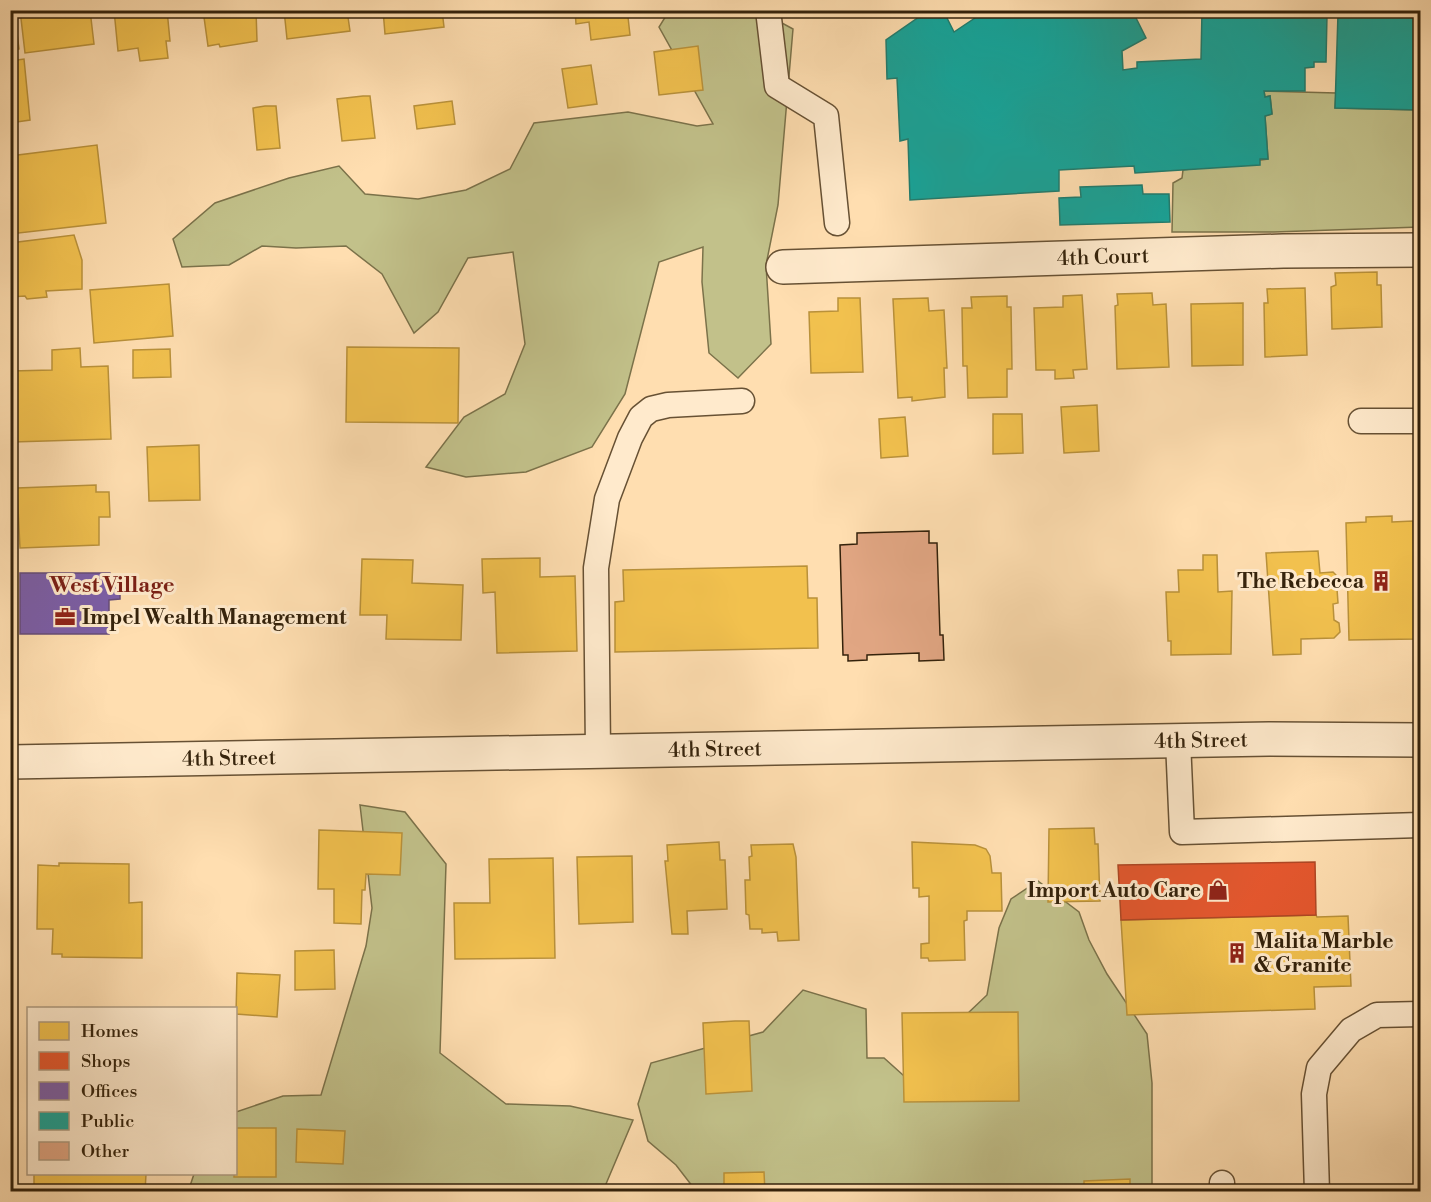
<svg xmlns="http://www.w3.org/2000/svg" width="1431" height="1202" font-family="'Libre Bodoni',serif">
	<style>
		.green { fill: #c2c18a; stroke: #7b724a; stroke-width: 1.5 }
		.homes { fill: #f2c14e; stroke: #b9913a; stroke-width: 1.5 }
		.shops { fill: #e4572e; stroke: #af4724; stroke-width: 1.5 }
		.offices { fill: #7b5ea7; stroke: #664c78; stroke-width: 1.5 }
		.public { fill: #17a398; stroke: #207c6e; stroke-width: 1.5 }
		.building { fill: #e1a683; stroke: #34220b; stroke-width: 1.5 }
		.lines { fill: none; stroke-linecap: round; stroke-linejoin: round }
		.service-casing { stroke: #675134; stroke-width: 27 }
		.minor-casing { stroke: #675134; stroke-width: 36 }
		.tertiary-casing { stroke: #675134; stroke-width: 36 }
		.service { stroke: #ffeacc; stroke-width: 24 }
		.minor { stroke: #ffeacc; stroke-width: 33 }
		.tertiary { stroke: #ffeacc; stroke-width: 33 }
		.labels { text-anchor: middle; stroke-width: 6; stroke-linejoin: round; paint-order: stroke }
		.street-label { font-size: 21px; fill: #34220b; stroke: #ffeacc }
		.poi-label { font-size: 21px; font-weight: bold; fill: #34220b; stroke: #ffeacc; text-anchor: end }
		.neighbourhood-label { font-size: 22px; font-weight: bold; fill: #7a1f14; stroke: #ffeacc }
	</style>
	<rect width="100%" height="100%" fill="#ffdeb0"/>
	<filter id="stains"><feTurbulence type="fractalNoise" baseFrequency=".00333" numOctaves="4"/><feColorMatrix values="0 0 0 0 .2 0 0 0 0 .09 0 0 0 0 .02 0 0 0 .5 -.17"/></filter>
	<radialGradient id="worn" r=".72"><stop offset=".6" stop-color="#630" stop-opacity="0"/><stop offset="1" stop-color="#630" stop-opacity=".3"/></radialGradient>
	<path class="green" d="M 669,11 L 760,11 L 793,29 L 778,205 L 766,265 L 771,344 L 738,378 L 709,353 L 702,282 L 703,247 L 659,262 L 625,394 L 592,447 L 526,472 L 466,477 L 426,467 L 464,417 L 505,394 L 525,344 L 513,252 L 468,258 L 438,312 L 414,333 L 382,274 L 346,246 L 296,248 L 262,246 L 229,265 L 182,267 L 173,239 L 215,203 L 289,178 L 339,166 L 365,194 L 418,199 L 466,190 L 510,169 L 534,123 L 628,112 L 697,126 L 713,124 L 659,27 Z
		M 1264,91 L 1336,93 L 1335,108 L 1420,110 L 1420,227 L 1274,232 L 1172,232 L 1173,183 L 1182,178 L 1183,170 L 1268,159 L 1265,116 L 1272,114 L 1270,96 L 1265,97 Z
		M 360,805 L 405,812 L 446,864 L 440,1053 L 506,1104 L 570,1106 L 633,1120 L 603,1191 L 188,1192 L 194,1174 L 236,1174 L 236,1112 L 283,1096 L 321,1095 L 366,946 L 372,908 Z
		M 1038,881 L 1079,912 L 1089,940 L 1107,974 L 1147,1034 L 1152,1083 L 1152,1191 L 696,1191 L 676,1165 L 648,1141 L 638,1104 L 651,1063 L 763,1032 L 803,990 L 866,1009 L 867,1058 L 884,1058 L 903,1075 L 987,995 L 999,928 L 1011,899 Z"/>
	<path class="homes" d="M 10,10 L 14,10 L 19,49 L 10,51 Z
		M 20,10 L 90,10 L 94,44 L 25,53 Z
		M 114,10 L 167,10 L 170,41 L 166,41 L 168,58 L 140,61 L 138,48 L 118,51 Z
		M 203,10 L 256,10 L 257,41 L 220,47 L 219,44 L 208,46 Z
		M 284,10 L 347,10 L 350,31 L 287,39 Z
		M 383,10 L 442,10 L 444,27 L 385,34 Z
		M 575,10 L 634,10 L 635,16 L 628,17 L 630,35 L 591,40 L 589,22 L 576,24 Z
		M 698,46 L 703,90 L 659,95 L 654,52 Z
		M 24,59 L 30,120 L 10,123 L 10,61 Z
		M 591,65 L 597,104 L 568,108 L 562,69 Z
		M 363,96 L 370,96 L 375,138 L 342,141 L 337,99 Z
		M 452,101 L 455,124 L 417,129 L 414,106 Z
		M 265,106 L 276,106 L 280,148 L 257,150 L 253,108 Z
		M 97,145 L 106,223 L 10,234 L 10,156 Z
		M 74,235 L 82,260 L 82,289 L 46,291 L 47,297 L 27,299 L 25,296 L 10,297 L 10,243 Z
		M 1377,272 L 1377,285 L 1381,285 L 1382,327 L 1332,329 L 1331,287 L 1336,285 L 1335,273 Z
		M 169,284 L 173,336 L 94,343 L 90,290 Z
		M 1305,288 L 1307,355 L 1265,357 L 1264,303 L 1268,303 L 1267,289 Z
		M 1152,293 L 1153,305 L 1166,304 L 1169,367 L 1117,369 L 1115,306 L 1118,305 L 1117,294 Z
		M 1082,295 L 1087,369 L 1073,370 L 1074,378 L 1055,379 L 1055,370 L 1036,370 L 1034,308 L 1063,307 L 1063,296 Z
		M 1007,296 L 1007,307 L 1011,307 L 1012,369 L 1007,369 L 1007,397 L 968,398 L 967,366 L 963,366 L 962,308 L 972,308 L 971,297 Z
		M 838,298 L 860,298 L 863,372 L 811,373 L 809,312 L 838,311 Z
		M 928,298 L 929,311 L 944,310 L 947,368 L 944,368 L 945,397 L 912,401 L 912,397 L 898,398 L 893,299 Z
		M 1243,303 L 1243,365 L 1192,366 L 1191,304 Z
		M 347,347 L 459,348 L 458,423 L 346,422 Z
		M 80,348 L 81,367 L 108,366 L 111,439 L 13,442 L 11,371 L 52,370 L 52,350 Z
		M 170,349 L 171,377 L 133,378 L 133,350 Z
		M 1097,405 L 1099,451 L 1064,453 L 1061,407 Z
		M 993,414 L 1022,414 L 1023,453 L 993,454 Z
		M 905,417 L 908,456 L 881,458 L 879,419 Z
		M 199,445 L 200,500 L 149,501 L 147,447 Z
		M 96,485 L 96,492 L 109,492 L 110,517 L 99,517 L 99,545 L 20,548 L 17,488 Z
		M 1415,493 L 1420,493 L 1420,531 L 1416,531 Z
		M 1392,516 L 1392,522 L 1413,521 L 1416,639 L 1349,640 L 1346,523 L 1366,522 L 1366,517 Z
		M 1318,551 L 1320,573 L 1333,572 L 1336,575 L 1338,603 L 1333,604 L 1334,620 L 1339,623 L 1340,632 L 1334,638 L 1301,639 L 1301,654 L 1273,655 L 1266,553 Z
		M 1203,555 L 1217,555 L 1218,592 L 1232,591 L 1231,654 L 1171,655 L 1171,641 L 1168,641 L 1166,592 L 1179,592 L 1178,570 L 1203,570 Z
		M 540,558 L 540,577 L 575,576 L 577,651 L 497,653 L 495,592 L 483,593 L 482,559 Z
		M 362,559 L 413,560 L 412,583 L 463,585 L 461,640 L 386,639 L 387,615 L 360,615 Z
		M 807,566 L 808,598 L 817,598 L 818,648 L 615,652 L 615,602 L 624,601 L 623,570 Z
		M 1094,828 L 1095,844 L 1098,844 L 1100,901 L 1048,902 L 1049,829 Z
		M 319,830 L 402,833 L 400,875 L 366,874 L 365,890 L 362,890 L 361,924 L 334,923 L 334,889 L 318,889 Z
		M 719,842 L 720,860 L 725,860 L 727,909 L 687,911 L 688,934 L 672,934 L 665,861 L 668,861 L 667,845 Z
		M 912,842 L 975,845 L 986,849 L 990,856 L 992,873 L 1001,873 L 1002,911 L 967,911 L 967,920 L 964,921 L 965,960 L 929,961 L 928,958 L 921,958 L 921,944 L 929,943 L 929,896 L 919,897 L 919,888 L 913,888 Z
		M 793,844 L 796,857 L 799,940 L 778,941 L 777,932 L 762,933 L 762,929 L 750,929 L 749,915 L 746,914 L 745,880 L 750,880 L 749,857 L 752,856 L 751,845 Z
		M 632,856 L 633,922 L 579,924 L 577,857 Z
		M 553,858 L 555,958 L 455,959 L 454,903 L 490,903 L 489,859 Z
		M 59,863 L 129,864 L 129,903 L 142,902 L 142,958 L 62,957 L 62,954 L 52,954 L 53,929 L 37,929 L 38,865 L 59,866 Z
		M 1316,915 L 1317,917 L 1348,916 L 1351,986 L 1314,987 L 1315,1009 L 1127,1015 L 1121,920 Z
		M 334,950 L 335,989 L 295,990 L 295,951 Z
		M 237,973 L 280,975 L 277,1017 L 236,1014 Z
		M 1018,1012 L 1019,1101 L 904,1102 L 902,1013 Z
		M 735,1021 L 749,1021 L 752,1091 L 706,1094 L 703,1023 Z
		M 236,1128 L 276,1128 L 276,1177 L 234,1177 Z
		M 297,1129 L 345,1131 L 343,1164 L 296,1162 Z
		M 764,1172 L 765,1192 L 724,1192 L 724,1173 Z
		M 34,1174 L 146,1174 L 145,1192 L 34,1192 Z
		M 1130,1179 L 1130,1192 L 1084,1192 L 1084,1181 Z"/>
	<path class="shops" d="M 1315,862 L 1316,915 L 1121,920 L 1118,865 Z"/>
	<path class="offices" d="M 20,573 L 110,573 L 111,577 L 120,577 L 120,599 L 109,600 L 109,634 L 20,634 Z"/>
	<path class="public" d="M 929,10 L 943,10 L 954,32 L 987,10 L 1132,10 L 1146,38 L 1122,51 L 1123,70 L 1137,68 L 1137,62 L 1201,59 L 1202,10 L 1420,10 L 1420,110 L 1335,108 L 1338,14 L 1327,15 L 1326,62 L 1314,62 L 1314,67 L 1305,68 L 1305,91 L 1264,91 L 1265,97 L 1270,96 L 1272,114 L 1265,116 L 1268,159 L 1260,159 L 1260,165 L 1135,173 L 1134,166 L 1059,170 L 1059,191 L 910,200 L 908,139 L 900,141 L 897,78 L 887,79 L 886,40 Z
		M 1142,185 L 1143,194 L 1169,194 L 1170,222 L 1060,225 L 1059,198 L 1081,197 L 1080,187 Z"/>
	<path class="building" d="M 929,531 L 929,543 L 937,543 L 940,635 L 943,635 L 944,660 L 919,661 L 919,653 L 867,655 L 867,660 L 848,661 L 848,655 L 843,655 L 840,545 L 857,544 L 857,533 Z"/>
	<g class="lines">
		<g class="service-casing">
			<path id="service" d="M 768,10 L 777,86 L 826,116 L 837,223
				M 1361,421 L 1420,421
				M 1178,741 L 1182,832 L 1420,825
				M 598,751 L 596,568 L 607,499 L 630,438 L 641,417 L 651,409 L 668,405 L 742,401
				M 1222,1192 L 1222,1183
				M 1317,1192 L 1314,1094 L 1319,1068 L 1351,1030 L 1377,1015 L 1420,1014"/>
		</g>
		<g class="minor-casing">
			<g id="minor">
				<path id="s1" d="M 783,267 L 1283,251 L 1420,250"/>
			</g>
		</g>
		<g class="tertiary-casing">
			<g id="tertiary">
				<path id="s2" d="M 10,762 L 1269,739 L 1420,740"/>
			</g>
		</g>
		<use href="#service" class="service"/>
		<use href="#minor" class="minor"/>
		<use href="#tertiary" class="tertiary"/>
	</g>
	<defs>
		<g id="building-bare" transform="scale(1.62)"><path d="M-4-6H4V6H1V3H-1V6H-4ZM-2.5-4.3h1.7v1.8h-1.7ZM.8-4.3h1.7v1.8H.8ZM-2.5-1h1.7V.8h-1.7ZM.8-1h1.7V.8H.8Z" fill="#8f2418" stroke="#ffeacc" stroke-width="2.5" paint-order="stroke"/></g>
		<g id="office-bare" transform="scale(1.62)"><path d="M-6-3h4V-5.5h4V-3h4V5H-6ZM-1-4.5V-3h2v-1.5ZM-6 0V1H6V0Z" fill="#8f2418" stroke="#ffeacc" stroke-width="2.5" paint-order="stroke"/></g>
		<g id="shop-bare" transform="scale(1.62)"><path d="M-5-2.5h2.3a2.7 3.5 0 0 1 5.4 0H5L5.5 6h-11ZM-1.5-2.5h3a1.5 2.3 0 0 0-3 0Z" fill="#8f2418" stroke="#ffeacc" stroke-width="2.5" paint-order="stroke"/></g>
	</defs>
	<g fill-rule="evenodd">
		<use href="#building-bare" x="1381" y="581"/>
		<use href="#office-bare" x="65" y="617"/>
		<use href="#shop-bare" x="1218" y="890"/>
		<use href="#building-bare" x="1237" y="953"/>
	</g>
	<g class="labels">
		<g class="street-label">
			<text dy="7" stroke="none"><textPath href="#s1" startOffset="320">4th Court</textPath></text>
			<text dy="7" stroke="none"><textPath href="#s2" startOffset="1191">4th Street</textPath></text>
			<text dy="7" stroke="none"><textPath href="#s2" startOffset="705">4th Street</textPath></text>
			<text dy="7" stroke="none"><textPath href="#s2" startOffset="219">4th Street</textPath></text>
		</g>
		<g class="poi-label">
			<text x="1364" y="588">The Rebecca</text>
			<text x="82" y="624" text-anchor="start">Impel Wealth Management</text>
			<text x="1201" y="897">Import Auto Care</text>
			<text x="1254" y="948" text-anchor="start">Malita Marble<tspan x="1254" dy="24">&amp; Granite</tspan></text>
		</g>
		<g class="neighbourhood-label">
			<text x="112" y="592">West Village</text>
		</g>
	</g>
	<rect width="1431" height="1202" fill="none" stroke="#ffdeb0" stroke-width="36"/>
	<rect x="12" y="12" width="1407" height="1178" fill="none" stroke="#34220b" stroke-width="3"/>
	<rect x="18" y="18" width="1395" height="1166" fill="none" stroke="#34220b" stroke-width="1.5"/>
	<rect x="27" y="1007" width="210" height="168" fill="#ffeacc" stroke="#ae9a7f" stroke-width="1.5"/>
	<rect x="39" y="1022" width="30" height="18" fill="#f2c14e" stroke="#ae9a7f" stroke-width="1.5"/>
	<text x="81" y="1037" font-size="18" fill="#34220b">Homes</text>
	<rect x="39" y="1052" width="30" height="18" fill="#e4572e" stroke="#ae9a7f" stroke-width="1.5"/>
	<text x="81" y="1067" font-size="18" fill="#34220b">Shops</text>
	<rect x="39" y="1082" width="30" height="18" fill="#7b5ea7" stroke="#ae9a7f" stroke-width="1.5"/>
	<text x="81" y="1097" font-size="18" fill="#34220b">Offices</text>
	<rect x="39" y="1112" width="30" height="18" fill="#17a398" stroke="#ae9a7f" stroke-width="1.5"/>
	<text x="81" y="1127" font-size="18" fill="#34220b">Public</text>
	<rect x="39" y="1142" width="30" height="18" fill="#e1a683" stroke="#ae9a7f" stroke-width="1.5"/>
	<text x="81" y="1157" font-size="18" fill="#34220b">Other</text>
	<rect width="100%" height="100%" filter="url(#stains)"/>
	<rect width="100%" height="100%" fill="url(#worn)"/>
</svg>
